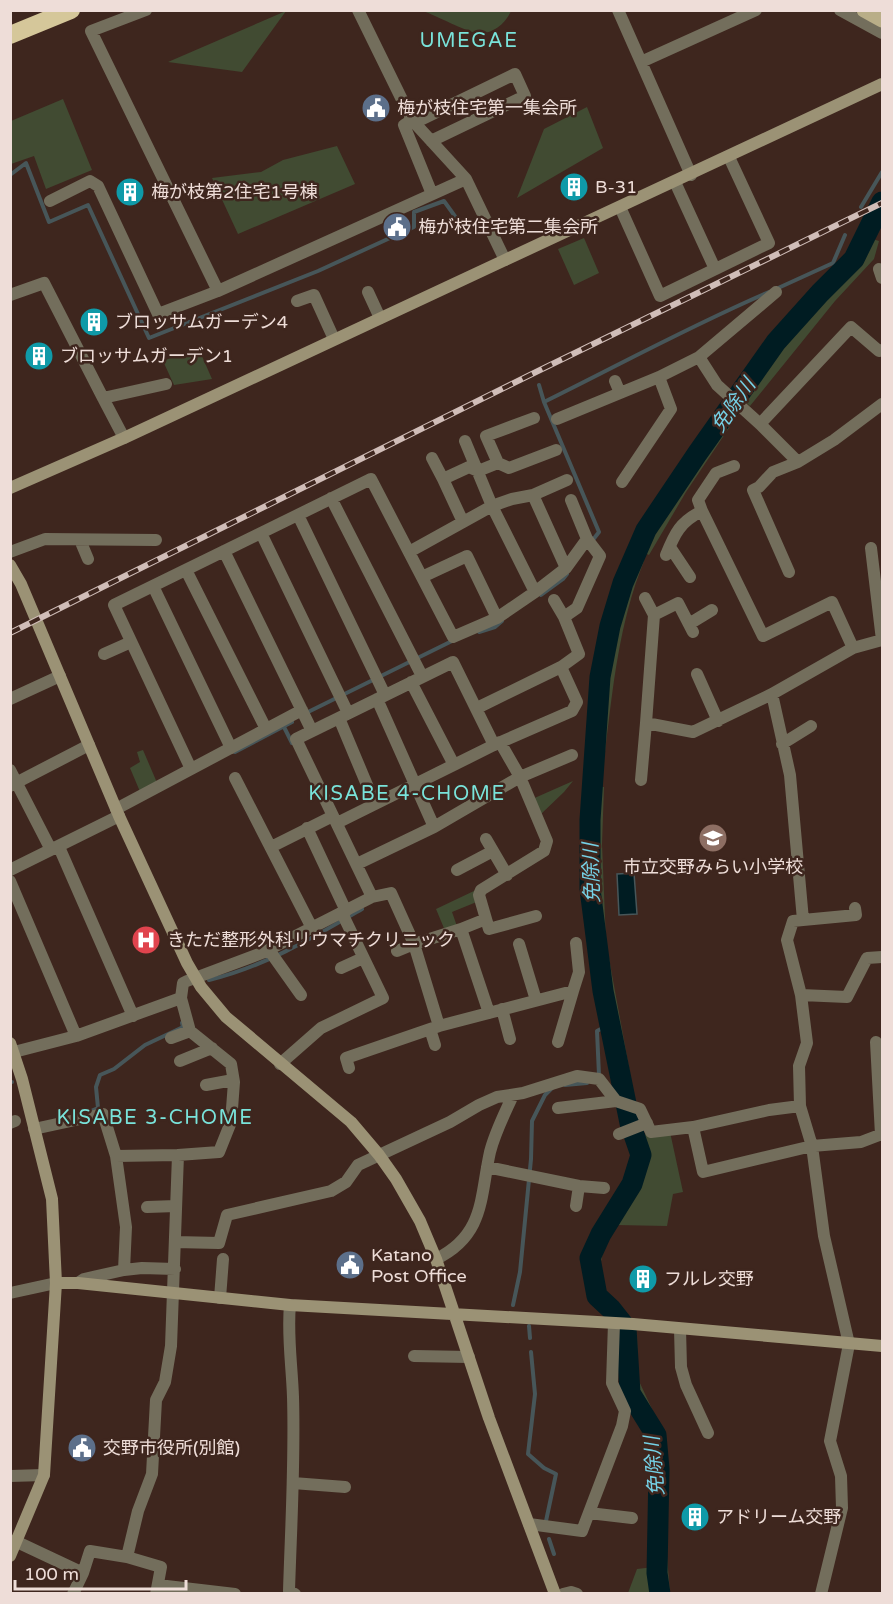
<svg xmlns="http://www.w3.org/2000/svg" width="893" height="1604" font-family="'Varela Round','Noto Sans JP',sans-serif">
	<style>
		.green { fill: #414b32 }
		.water { fill: #001c22; stroke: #475659; stroke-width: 1.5 }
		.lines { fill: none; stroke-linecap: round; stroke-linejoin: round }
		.stream { stroke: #475659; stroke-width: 4 }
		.river { stroke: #001c22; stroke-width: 21 }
		.street { stroke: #736e5c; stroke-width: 12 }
		.secondary { stroke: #9b9275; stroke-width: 12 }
		.primary { stroke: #b9ae88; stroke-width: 15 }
		.highway { stroke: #d5c79a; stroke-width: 18 }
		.rail-casing { stroke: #d0bdb8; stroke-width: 6 }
		.rail { stroke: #3e261e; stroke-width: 4; stroke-dasharray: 11; stroke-linecap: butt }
		.labels { text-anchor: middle; stroke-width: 5; stroke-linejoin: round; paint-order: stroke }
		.poi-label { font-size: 18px; fill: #eeddd8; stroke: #3e261e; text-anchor: start }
		.neighbourhood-label { font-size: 20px; letter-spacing: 1.5px; fill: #79e3da; stroke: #3e261e }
		.water-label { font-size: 20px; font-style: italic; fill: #75d1e6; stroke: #3e261e }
	</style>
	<rect width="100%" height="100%" fill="#3e261e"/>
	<path class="green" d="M 286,11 L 242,72 L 168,62 Z
		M 423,11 L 511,11 C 506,23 492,35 477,33 C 467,32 435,15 423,11 Z
		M 63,99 L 92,170 L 46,189 L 34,156 L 11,164 L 11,121 Z
		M 587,107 L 603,148 L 517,198 L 544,129 Z
		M 337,146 L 355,184 L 238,234 L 212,178 L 261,172 L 283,160 Z
		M 866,237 L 879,241 L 874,259 L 835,301 L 750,406 L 740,396 L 777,345 L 855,260 Z
		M 584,238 L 599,273 L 574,285 L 558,249 Z
		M 198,347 L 212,379 L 174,385 L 163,361 Z
		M 731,410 L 737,416 L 686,492 L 649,555 L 641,551 C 665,501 699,455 731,410 Z
		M 636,558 L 644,561 C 619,623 613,687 605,752 L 596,752 L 611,627 Z
		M 143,750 L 158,785 L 141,794 L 130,768 L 140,762 L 137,752 Z
		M 573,781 L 564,792 L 540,815 L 530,800 Z
		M 595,786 L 604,787 L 602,844 L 606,942 L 630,1073 L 627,1074 L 630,1097 L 627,1096 C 612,1027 596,957 592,887 C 590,853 592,819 595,786 Z
		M 476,890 L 479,901 L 452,912 L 458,929 L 446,933 L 436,909 Z
		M 670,1132 L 683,1192 L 673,1194 L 667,1226 L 616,1225 C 604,1246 592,1272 607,1296 C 609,1301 617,1304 621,1307 L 614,1307 L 599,1296 L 592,1258 L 603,1234 L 633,1186 L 643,1155 L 638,1135 Z
		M 630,1334 L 637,1334 L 638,1379 L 666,1439 L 664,1520 L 670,1593 L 662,1593 L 659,1575 L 662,1469 L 658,1435 L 633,1391 L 630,1373 L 632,1348 Z
		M 654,1567 L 656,1593 L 628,1593 L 637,1569 Z"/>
	<path class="water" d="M 634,873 L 637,914 L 619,915 L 617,874 Z"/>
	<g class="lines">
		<path class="stream" d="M 10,175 L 26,163 L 49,222 L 88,205 L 149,338 L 318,271 L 414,227 L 414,212 L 444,201 L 467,233
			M 861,207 L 882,172
			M 776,289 L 833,263 L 845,235
			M 539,385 L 544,402 L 599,532 L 592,541
			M 544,402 C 619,365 692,325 769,292
			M 541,595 L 563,579 L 567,574
			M 479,632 L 495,627 L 502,621
			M 306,713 L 452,641
			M 284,727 L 292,743
			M 235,752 L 292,722
			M 209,980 C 264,967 314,937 362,909
			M 599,1075 L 597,1031 L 610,1024
			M 10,1082 L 12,1082
			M 565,1085 L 587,1083
			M 91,1111 L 98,1108 L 96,1087 L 100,1075 L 114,1069 L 145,1045 L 183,1027 L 182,1023
			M 513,1305 L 520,1272 L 531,1159 L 532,1121 L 545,1095 L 552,1088
			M 529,1326 L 530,1338
			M 531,1352 L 535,1394 L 528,1454 L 544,1468 L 556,1474 L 546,1521
			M 549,1539 L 554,1554"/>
		<path class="river" d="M 660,1594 L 657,1573 L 659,1469 L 656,1435 L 630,1393 L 626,1328 L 611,1309 L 597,1296 L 590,1258 L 601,1234 L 632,1184 L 641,1155 L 630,1123 L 603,991 L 590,889 L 590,820 L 600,677 L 610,626 L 623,583 L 646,530 L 697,454 L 776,342 L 820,293 L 854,259 L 882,202"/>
		<path class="street" d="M 146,10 L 91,31 L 218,291 L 466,179
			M 358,10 L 412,120 L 466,179 L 505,260
			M 618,10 L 691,175
			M 840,10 L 882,33
			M 641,62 L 756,10
			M 412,120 L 404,125 L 432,194
			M 414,123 L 515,74 L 525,96 L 431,141
			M 675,182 L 715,269
			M 50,201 L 90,181 L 98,186 L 158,314 L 218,291
			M 620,207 L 660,296 L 769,243 L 729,157
			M 879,269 L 882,278
			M 368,292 L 380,318
			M 10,295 L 44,283 L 103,398 L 166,384
			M 297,301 L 314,295 L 334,339
			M 699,357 L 717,385 L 760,424 L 798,462 L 834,440 L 882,404
			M 615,381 L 620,393
			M 103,398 L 124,438
			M 534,418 L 486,436 L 498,463 L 509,468 L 556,450
			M 557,419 L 659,377 L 699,357 L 776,292
			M 760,424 L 851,327 L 879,351 L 882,350
			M 465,441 L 492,506 L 535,592
			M 432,458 L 443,479
			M 622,482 L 671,409 L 659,377
			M 533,495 L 566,568
			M 331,498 L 422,676
			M 702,511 L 698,500 L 716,473 L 734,466
			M 298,515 L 385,695
			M 463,522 L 443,479 L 469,467 L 478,471 L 498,463
			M 261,533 L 348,713
			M 80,540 L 88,559
			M 670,547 L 690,577
			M 871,548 L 882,640
			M 224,551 L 312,731
			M 10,552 L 45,539 L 156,540
			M 409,552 L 492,506 L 512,499 L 533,495 L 567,480
			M 666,555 C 675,533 680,522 702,511 L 763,636 L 832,602 L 853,648
			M 186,570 L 266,729
			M 789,572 L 753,490 L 759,487 L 773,472 L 798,462
			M 422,577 L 467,556 L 497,618
			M 153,586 L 231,748
			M 645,598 L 654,615 L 646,723 L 693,732 L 772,694 L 790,775 L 803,920 L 793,921 L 787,940 L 801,995 L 807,1043 L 799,1066 L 800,1106 L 812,1146 L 824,1236 L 849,1344 L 830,1441 L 841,1476 L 842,1508 L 821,1594
			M 554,600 L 564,617
			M 654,615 L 678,603 L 693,632
			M 689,624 L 712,610
			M 104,654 L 131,642
			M 697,674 L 718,721
			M 411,682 L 454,765
			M 772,694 L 853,648 L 882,640
			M 10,699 L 60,676
			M 377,699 L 434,827
			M 477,708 L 561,667 L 579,654 L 564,617 L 577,608 L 600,556 L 587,539 L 571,500
			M 339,718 L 375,804
			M 782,744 L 811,726
			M 191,769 L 114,605 L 371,479 L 453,637 L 497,618 L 535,592 L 566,568 L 587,539
			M 10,770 L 48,844
			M 235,778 L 312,928
			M 641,780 L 646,723
			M 10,786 L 89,745
			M 116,809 L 302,710
			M 337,823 L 494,745 L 572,711 L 577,702 L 561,667
			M 307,828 L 346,911
			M 486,839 L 493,851
			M 59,847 L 133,1016
			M 271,847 L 333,816
			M 357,864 L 434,827 L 520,777 L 500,742
			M 10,870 L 119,816
			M 457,870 L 493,851 L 507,875
			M 10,881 L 76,1036
			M 372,897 L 391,893 L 414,944 L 461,929 L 486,919 L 479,895 L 481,890 L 544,851 L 547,841 L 520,777 L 572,755
			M 486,919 L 489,929 L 536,916
			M 803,920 L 856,915 L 855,908
			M 461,929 L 489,1013
			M 519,944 L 536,1000
			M 269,950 L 301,995
			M 341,968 L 363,958
			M 573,991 L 579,972 L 576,943
			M 801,995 L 847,997 L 867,958 L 882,957
			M 502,1009 L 510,1039
			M 439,1026 L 573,991 L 558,1042
			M 430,1029 L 435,1045
			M 171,1038 L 190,1031
			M 876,1042 L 881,1135
			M 14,1052 L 76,1036 L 181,998 L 183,983 L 187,981 L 262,953 L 372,897 L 296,739 L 453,662 L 494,745
			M 180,1061 L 212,1048
			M 280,1064 L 321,1028 L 383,998 L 342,913
			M 349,1068 L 346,1058 L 439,1026 L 414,944 L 397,951
			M 206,1085 L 233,1080
			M 800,1106 L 769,1110 L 693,1127 L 703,1172 L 812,1146 L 861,1142 L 882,1134
			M 558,1108 L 616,1101 L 640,1109 L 651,1132 L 693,1127
			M 10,1123 L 15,1121
			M 34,1129 L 103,1114 L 116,1156 L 126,1227 L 124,1270 L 84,1279 L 78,1283
			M 619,1134 L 647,1123
			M 116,1156 L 178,1155
			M 487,1167 L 579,1186 L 604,1188
			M 576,1206 L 579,1186
			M 147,1207 L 176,1206
			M 175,1242 L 219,1243 L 227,1215 L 331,1191 L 346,1182 L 358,1165 L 450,1122 L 479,1105 L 497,1097 L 523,1093 L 577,1076 L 599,1079 L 616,1101
			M 436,1259 C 485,1235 480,1197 490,1152 C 495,1132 505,1113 513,1095
			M 124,1270 L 142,1268 L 175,1269
			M 10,1293 L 56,1283
			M 220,1298 L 223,1259
			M 290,1305 C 287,1335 292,1366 293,1397 C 295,1461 291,1526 289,1591 L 295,1594
			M 680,1329 L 681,1367 L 686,1385 L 708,1433
			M 414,1356 L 469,1357
			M 10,1476 L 44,1475
			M 293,1483 L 345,1487
			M 589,1513 L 632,1518
			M 529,1524 L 582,1531 L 622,1426 L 625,1411 L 612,1383 L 614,1323
			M 10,1542 L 15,1541 L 83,1573 L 90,1551 L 127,1557 L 138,1511 L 152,1474 L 156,1400 L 165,1382 L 171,1346 L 178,1155 L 219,1152 L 231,1122 L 234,1082 L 231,1064 L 190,1031 L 181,998
			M 127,1557 L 161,1567 L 156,1594
			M 158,1585 L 235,1594
			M 73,1594 L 83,1573
			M 563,1594 L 571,1592 L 577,1594"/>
		<path class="secondary" d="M 10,488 L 124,438 L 882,84
			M 10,565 L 21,584 L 119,816 L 187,963 L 201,987 L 226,1017 L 351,1122 L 379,1155 L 396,1179 L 420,1221 L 436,1259 L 489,1418 L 555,1594
			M 10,1043 L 22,1079 L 52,1199 L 56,1283 L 44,1475 L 10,1556
			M 56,1283 L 78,1283 L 290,1305 L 633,1324 L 882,1346"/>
		<path class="primary" d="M 864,10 L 882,20"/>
		<path class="highway" d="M 10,35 L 71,10"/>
		<g class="rail-casing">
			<path id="rail" d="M 10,633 L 538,371 L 882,203"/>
		</g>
		<use href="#rail" class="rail"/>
	</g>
	<defs>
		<g id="civic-disc" transform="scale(1.5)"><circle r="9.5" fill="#5c6f8a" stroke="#3e261e"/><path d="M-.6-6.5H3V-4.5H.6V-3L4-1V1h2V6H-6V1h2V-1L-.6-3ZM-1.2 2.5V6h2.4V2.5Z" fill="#fff"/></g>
		<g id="building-disc" transform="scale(1.5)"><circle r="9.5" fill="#0f9aa8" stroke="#3e261e"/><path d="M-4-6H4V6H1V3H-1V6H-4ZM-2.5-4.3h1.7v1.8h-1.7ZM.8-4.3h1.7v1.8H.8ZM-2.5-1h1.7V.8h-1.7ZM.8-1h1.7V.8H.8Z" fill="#fff"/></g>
		<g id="school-disc" transform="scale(1.5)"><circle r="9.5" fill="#8d6e63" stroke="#3e261e"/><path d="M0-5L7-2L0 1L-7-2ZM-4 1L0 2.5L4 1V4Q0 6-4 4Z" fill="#fff"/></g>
		<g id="hospital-disc" transform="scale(1.5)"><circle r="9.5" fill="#e0444e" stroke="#3e261e"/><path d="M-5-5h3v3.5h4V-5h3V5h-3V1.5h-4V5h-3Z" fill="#fff"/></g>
	</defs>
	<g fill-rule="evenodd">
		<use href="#civic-disc" x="376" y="108"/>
		<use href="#building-disc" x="574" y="187"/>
		<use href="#building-disc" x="130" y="192"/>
		<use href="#civic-disc" x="397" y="227"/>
		<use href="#building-disc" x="94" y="322"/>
		<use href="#building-disc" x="39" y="356"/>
		<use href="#school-disc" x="713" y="838"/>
		<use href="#hospital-disc" x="146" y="940"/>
		<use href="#civic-disc" x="350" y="1265"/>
		<use href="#building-disc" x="643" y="1279"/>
		<use href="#civic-disc" x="82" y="1448"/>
		<use href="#building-disc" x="695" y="1517"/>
	</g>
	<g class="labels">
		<g class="poi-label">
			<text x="397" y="114">梅が枝住宅第一集会所</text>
			<text x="595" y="193">B-31</text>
			<text x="151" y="198">梅が枝第2住宅1号棟</text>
			<text x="418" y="233">梅が枝住宅第二集会所</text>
			<text x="115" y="328">ブロッサムガーデン4</text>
			<text x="60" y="362">ブロッサムガーデン1</text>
			<text x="713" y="873" text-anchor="middle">市立交野みらい小学校</text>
			<text x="167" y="946">きただ整形外科リウマチクリニック</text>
			<text x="371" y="1261">Katano<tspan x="371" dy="21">Post Office</tspan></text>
			<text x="664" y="1285">フルレ交野</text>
			<text x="103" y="1454">交野市役所(別館)</text>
			<text x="716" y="1523">アドリーム交野</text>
		</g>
		<g class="neighbourhood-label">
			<text x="469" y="47">UMEGAE</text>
			<text x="407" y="800">KISABE 4-CHOME</text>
			<text x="155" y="1124">KISABE 3-CHOME</text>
		</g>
		<g class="water-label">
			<text transform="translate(733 405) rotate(-55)" y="7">免除川</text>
			<text transform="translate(591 873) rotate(-92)" y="7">免除川</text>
			<text transform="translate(654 1466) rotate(-95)" y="7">免除川</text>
		</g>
	</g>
	<rect width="893" height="1604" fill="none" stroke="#eeddd8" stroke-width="24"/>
	<path d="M15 1580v9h171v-9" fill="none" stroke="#eeddd8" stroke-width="3"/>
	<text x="24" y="1580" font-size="18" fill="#eeddd8" stroke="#3e261e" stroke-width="4.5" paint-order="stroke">100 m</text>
</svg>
